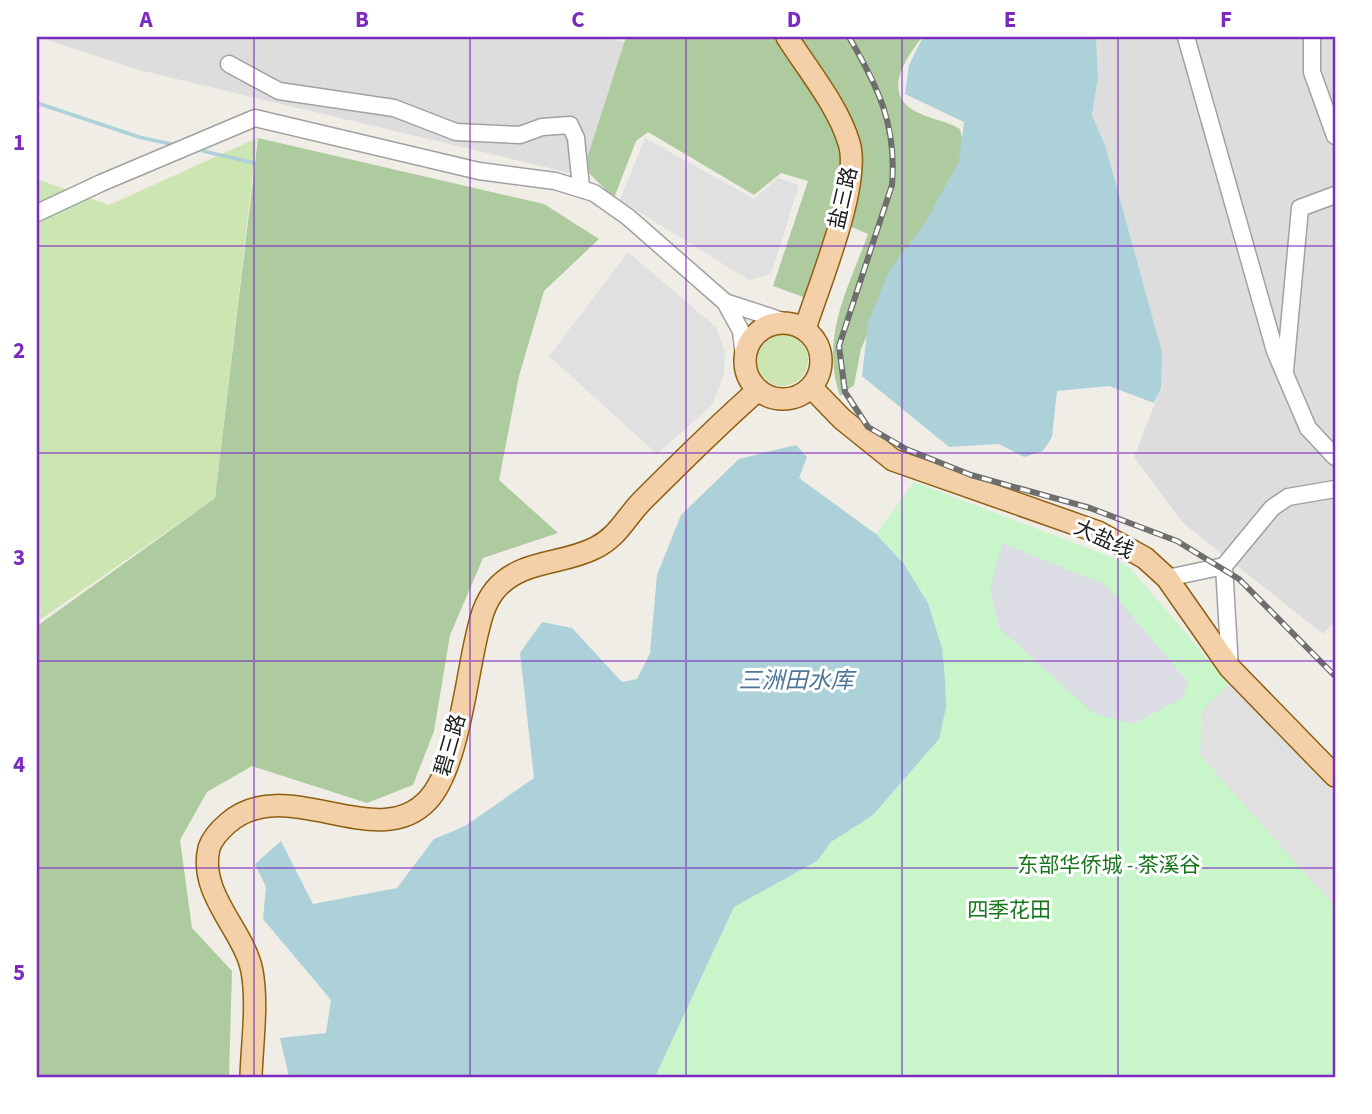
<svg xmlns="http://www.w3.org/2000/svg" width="1372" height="1114" font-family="'Source Sans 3','Noto Sans SC',sans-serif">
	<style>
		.residential { fill: #dedddd }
		.grass { fill: #cde5b2 }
		.forest { fill: #aecba0 }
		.park { fill: #c9f5cb }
		.parking { fill: #e0e0e0 }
		.plaza { fill: #dcdce5 }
		.water { fill: #acd1d9 }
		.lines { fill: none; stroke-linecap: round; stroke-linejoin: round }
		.stream { stroke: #acd1d9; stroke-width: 3.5 }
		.minor-casing { stroke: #a1a1a1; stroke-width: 19 }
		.major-casing { stroke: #8e5f0e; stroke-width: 24 }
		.minor { stroke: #fff; stroke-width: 16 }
		.major { stroke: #f4d0a8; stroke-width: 21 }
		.rail-casing { stroke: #6e6e6e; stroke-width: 6 }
		.rail { stroke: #fff; stroke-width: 3.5; stroke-dasharray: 10; stroke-linecap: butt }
		.grid { fill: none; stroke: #7b2cbf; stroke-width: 2; stroke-opacity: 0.55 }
		.labels { text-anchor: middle; stroke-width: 6; stroke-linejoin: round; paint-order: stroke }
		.street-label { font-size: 21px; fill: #202020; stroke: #fff }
		.park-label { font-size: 21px; fill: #16761b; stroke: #fff }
		.water-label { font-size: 23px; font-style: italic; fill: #4e7699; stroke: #fff }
		.neatline { fill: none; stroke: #7b2cbf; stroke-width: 2.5 }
		.grid-label { font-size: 23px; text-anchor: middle; font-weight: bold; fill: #7b2cbf }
	</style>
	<rect width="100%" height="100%" fill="#f0ede7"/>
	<path class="residential" d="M 38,37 L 607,37 L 632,45 L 587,177 L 139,70 Z
		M 1096,37 L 1335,37 L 1335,621 L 1323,634 L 1183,523 L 1134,457 L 1161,388 L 1156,330 L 1106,148 L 1092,115 L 1098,78 Z"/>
	<path class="grass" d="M 257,138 L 215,498 L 37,622 L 37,179 L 109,205 Z
		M756 360a26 26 0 1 1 52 0a26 26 0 1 1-52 0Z"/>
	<path class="forest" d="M 626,37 L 783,37 L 840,142 L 841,168 L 835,198 L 806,298 L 773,286 L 808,181 L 781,173 L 754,195 L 648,132 L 636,141 L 614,198 L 584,168 Z
		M 799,37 L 922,37 C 909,55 883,88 910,108 C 924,118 945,120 960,129 L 965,151 L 953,179 L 888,286 L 861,349 L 854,385 L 840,396 C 820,337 848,289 868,234 L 847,225 C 854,202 864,177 861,151 C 857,117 818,67 799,37 Z
		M 258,138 L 544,204 L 599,239 L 544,291 L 519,376 L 499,480 L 558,533 L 483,558 L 450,635 L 434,731 L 413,785 L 367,803 L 252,766 L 207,792 L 180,840 L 192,928 L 232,971 L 229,1077 L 37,1077 L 37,626 L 215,498 Z"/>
	<path class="park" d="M 914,482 L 1114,558 L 1131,569 L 1229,684 L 1335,793 L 1335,1077 L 655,1077 L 734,907 L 817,861 L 831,842 L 873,815 L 939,739 L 942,648 L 928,603 L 904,564 L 876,534 Z"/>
	<path class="parking" d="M 645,138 L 754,199 L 778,178 L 799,185 L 771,274 L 749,280 L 620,200 Z
		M 628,252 L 716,327 L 725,352 L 724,375 L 712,405 L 657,454 L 549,356 Z
		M 1229,684 L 1335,793 L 1335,907 L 1200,755 L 1202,711 Z"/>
	<path class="plaza" d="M 1002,543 L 1106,585 L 1188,682 L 1183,698 L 1133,724 L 1093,713 L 999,628 L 990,588 Z"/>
	<path class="water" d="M 923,37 L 1096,37 L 1098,78 L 1092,115 L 1106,148 L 1162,352 L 1161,388 L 1154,403 L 1109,386 L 1057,391 L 1052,437 L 1043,451 L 1024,457 L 999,444 L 949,447 L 862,376 L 868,323 L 889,271 L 925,223 L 959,161 L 964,122 L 905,94 L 909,65 Z
		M 796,445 L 807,457 L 799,478 L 876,534 L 904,564 L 928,603 L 942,648 L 945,678 L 946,707 L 939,739 L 873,815 L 831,842 L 817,861 L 734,907 L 655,1077 L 289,1077 L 280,1038 L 326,1033 L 331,1000 L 263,919 L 266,887 L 255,864 L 281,841 L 313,904 L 397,888 L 434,839 L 465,826 L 534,778 L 520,653 L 542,622 L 572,628 L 622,682 L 637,679 L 650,653 L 657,575 L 681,515 L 739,459 Z"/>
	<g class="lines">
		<path class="stream" d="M 37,103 L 139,137 L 175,145
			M 203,151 L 254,163"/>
		<g class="minor-casing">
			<path id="minor" d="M 1186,37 L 1275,351 L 1308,428 L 1335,457
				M 1312,37 L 1312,72 L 1335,136
				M 229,64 L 279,91 L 394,108 L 456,132 L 520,135 L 542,127 L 570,125 L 576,138 L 581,187
				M 37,213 L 101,183 L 255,118 L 479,171 L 555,181 L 594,193 L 628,217 L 725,302 L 741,331 L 744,356
				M 725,302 L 786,322
				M 1285,371 L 1300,208 L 1335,195
				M 1224,566 L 1230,668
				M 1167,578 L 1224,566 L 1272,508 L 1288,497 L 1335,489"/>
		</g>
		<g class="major-casing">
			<path id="major" d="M 787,37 C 808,70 838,106 849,143 C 862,183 818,287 805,329
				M745 361a38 38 0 1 1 76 0a38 38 0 1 1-76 0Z
				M 811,387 L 842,419 L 893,460 L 1098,532 L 1145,558 L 1167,578 L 1230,668 L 1335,776
				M 251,1077 C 252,1043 258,1005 252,971 C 244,930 198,894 209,848 C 212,839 221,829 228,823 C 286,772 377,855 428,800 C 457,769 466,682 476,639 C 480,622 483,605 495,590 C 521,559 562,565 595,548 C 618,537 626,517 643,500 C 681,462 718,425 758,390"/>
		</g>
		<use href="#minor" class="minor"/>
		<use href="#major" class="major"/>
		<g class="rail-casing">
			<path id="rail" d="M 849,37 C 878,87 897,125 892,185 L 839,346 L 845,392 L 868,427 L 906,449 L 971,475 L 1090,508 L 1177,541 L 1239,579 L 1335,676"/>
		</g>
		<use href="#rail" class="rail"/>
	</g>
	<path class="grid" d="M 254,37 L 254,1077M 470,37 L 470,1077M 686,37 L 686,1077M 902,37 L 902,1077M 1118,37 L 1118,1077M 37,246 L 1335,246M 37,453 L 1335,453M 37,661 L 1335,661M 37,868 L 1335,868"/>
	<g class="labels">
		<g class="street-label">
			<text transform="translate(843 198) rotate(-77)" y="7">盐三路</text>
			<text transform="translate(1104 539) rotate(25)" y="7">大盐线</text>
			<text transform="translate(450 745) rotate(-74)" y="7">碧三路</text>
		</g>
		<g class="park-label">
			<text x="1109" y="872">东部华侨城 - 茶溪谷</text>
			<text x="1009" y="917">四季花田</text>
		</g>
		<g class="water-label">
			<text x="796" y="688">三洲田水库</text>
		</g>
	</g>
	<rect width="1372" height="1114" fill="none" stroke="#ffffff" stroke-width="77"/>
	<rect x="38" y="38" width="1296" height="1038" class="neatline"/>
	<g class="grid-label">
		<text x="146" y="27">A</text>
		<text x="362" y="27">B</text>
		<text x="578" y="27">C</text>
		<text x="794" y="27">D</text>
		<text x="1010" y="27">E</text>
		<text x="1226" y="27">F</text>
		<text x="19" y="150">1</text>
		<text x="19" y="358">2</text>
		<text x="19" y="565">3</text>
		<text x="19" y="772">4</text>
		<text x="19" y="980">5</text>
	</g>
</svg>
